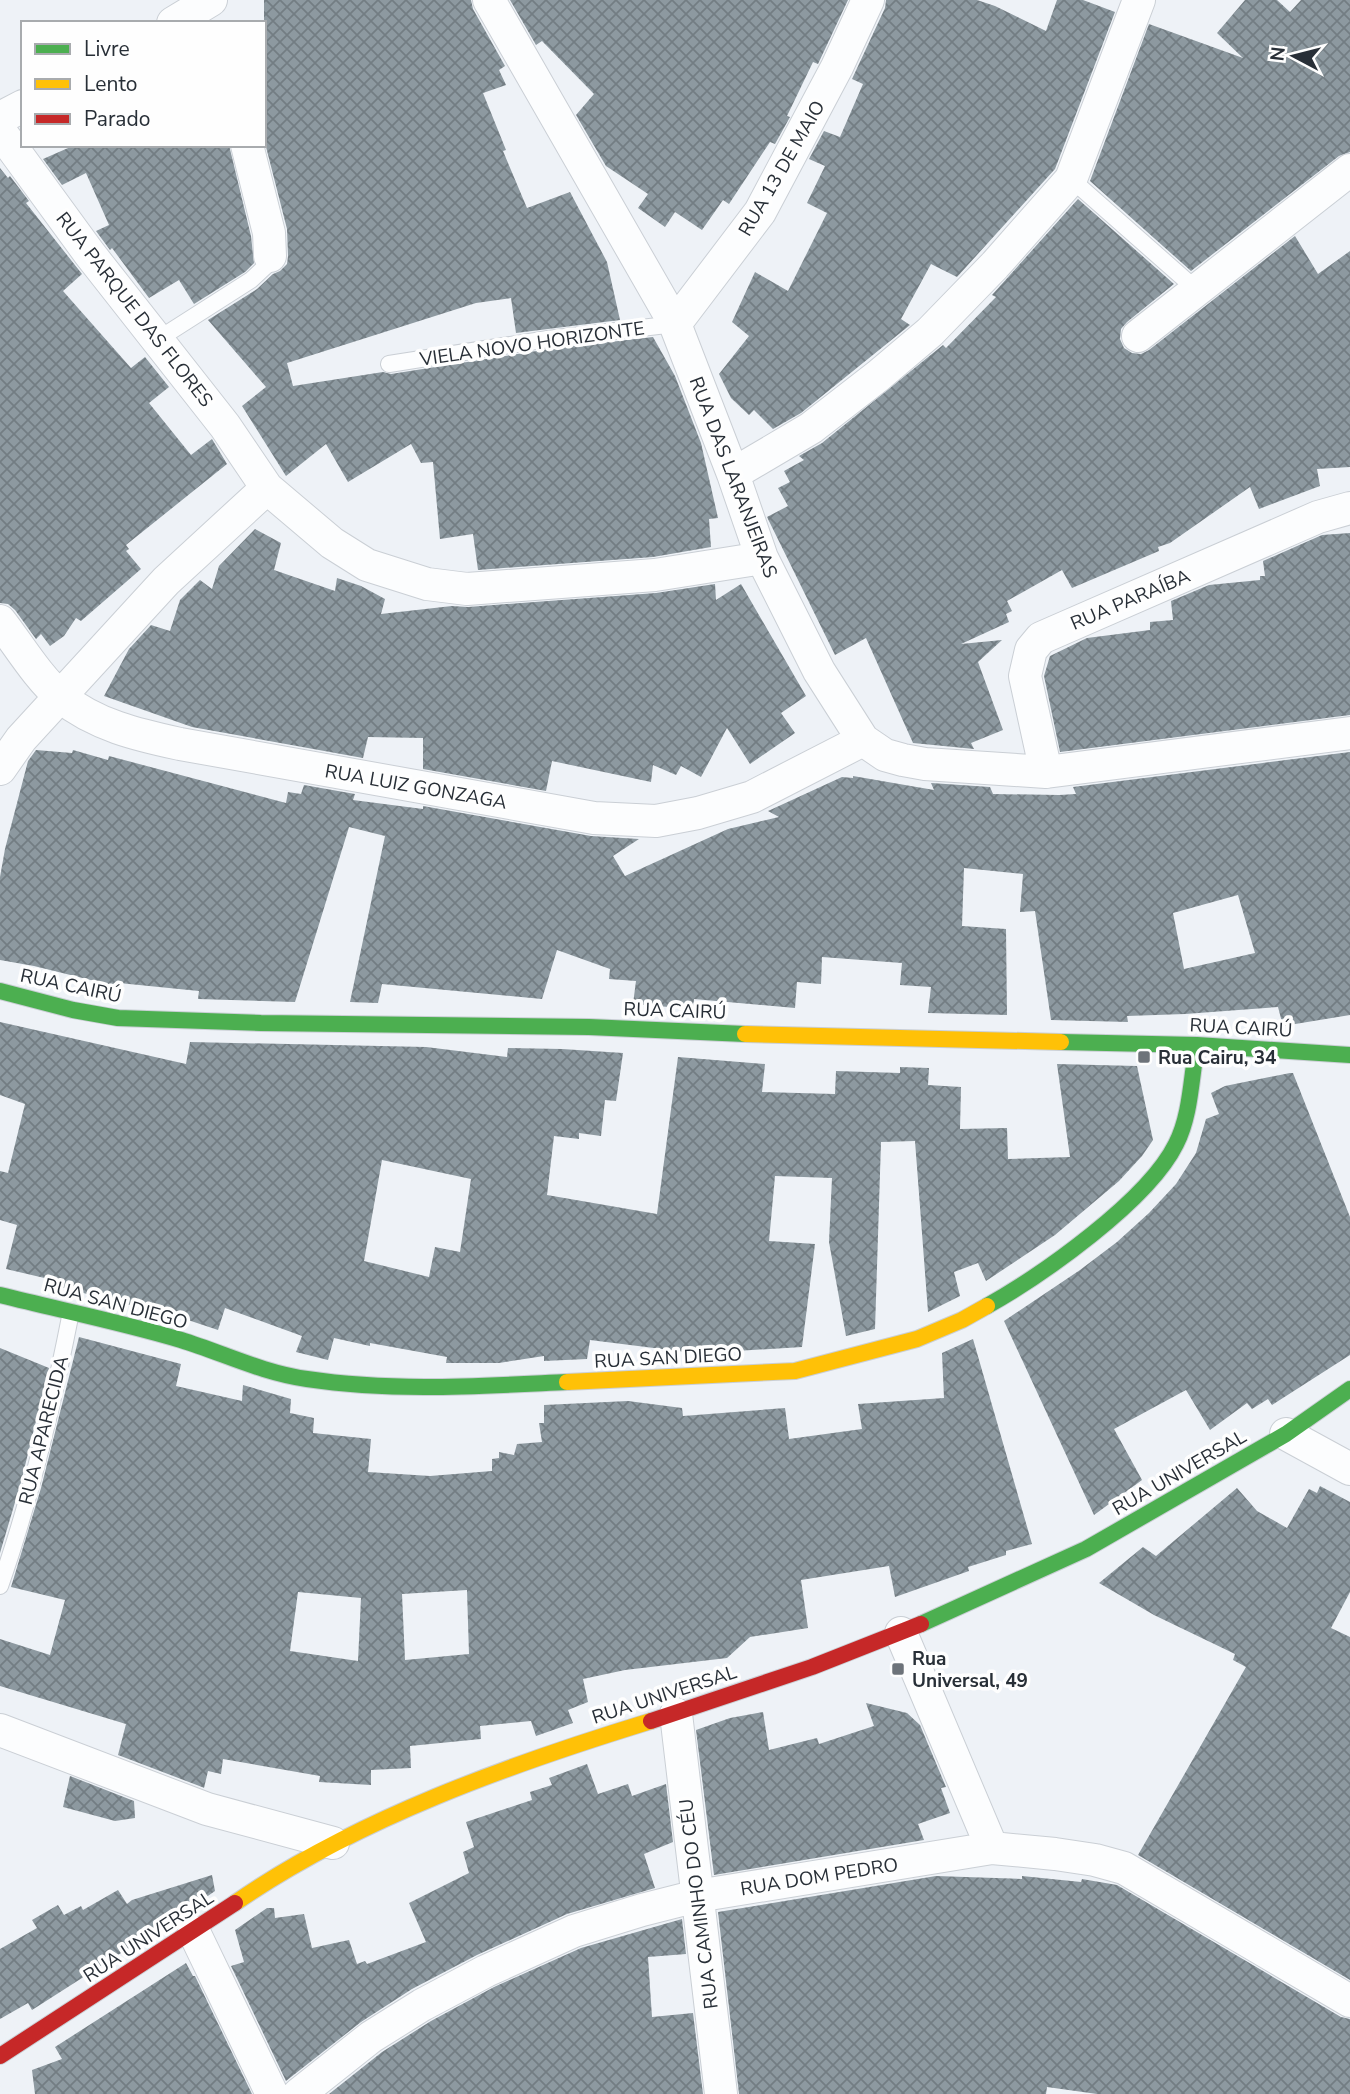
<svg xmlns="http://www.w3.org/2000/svg" width="1350" height="2094" font-family="'Nunito Sans',sans-serif">
	<style>
		.building { fill: url(#building-cross-hatch); fill-rule: evenodd }
		.lines { fill: none; stroke-linecap: round; stroke-linejoin: round }
		.lane-casing { stroke: #cacfd5; stroke-width: 18 }
		.street-casing { stroke: #cacfd5; stroke-width: 34 }
		.fast-casing { stroke: #cacfd5; stroke-width: 18 }
		.slow-casing { stroke: #cacfd5; stroke-width: 18 }
		.jam-casing { stroke: #cacfd5; stroke-width: 18 }
		.lane { stroke: #fcfdfe; stroke-width: 16 }
		.street { stroke: #fcfdfe; stroke-width: 32 }
		.fast { stroke: #4caf50; stroke-width: 16 }
		.slow { stroke: #ffc107; stroke-width: 16 }
		.jam { stroke: #c62828; stroke-width: 16 }
		.poi-dot { fill: #6d737a; stroke: #fefefe; stroke-width: 2.5 }
		.labels { text-anchor: middle; stroke-width: 7; stroke-linejoin: round; paint-order: stroke }
		.street-label { font-size: 19px; fill: #282f37; stroke: #fefefe }
		.poi-label { font-size: 19px; font-weight: bold; fill: #282f37; stroke: #fefefe; text-anchor: start }
	</style>
	<defs>
		<pattern id="building-cross-hatch" width="8" height="8" patternUnits="userSpaceOnUse" patternTransform="scale(1.75)"><rect width="8" height="8" fill="#8d99a0"/><path d="M0 0l8 8M0 8l8-8" fill="none" stroke="#737d83"/></pattern>
	</defs>
	<rect width="100%" height="100%" fill="#eef2f7"/>
	<path class="building" d="M 264,0 L 471,0 L 473,9 L 505,66 L 499,70 L 506,85 L 483,93 L 506,150 L 503,151 L 527,208 L 570,192 L 607,262 L 620,320 L 516,333 L 511,298 L 476,303 L 287,363 L 293,386 L 383,372 L 391,374 L 549,349 L 653,337 L 675,376 L 701,443 L 718,518 L 709,519 L 711,547 L 653,557 L 478,570 L 473,534 L 440,539 L 433,462 L 421,463 L 411,444 L 348,482 L 326,444 L 286,476 L 242,406 L 266,387 L 208,320 L 257,289 L 273,274 L 280,271 L 287,264 L 288,256 L 287,229 L 264,139 Z
		M 510,0 L 848,0 L 818,64 L 813,62 L 787,116 L 790,117 L 775,144 L 770,142 L 729,204 L 723,200 L 702,230 L 675,212 L 665,227 L 638,208 L 648,194 L 606,166 L 576,115 L 594,94 L 542,41 L 536,45 Z
		M 886,0 L 977,0 L 995,6 L 1046,31 L 1057,0 L 1083,0 L 1115,12 L 1055,169 L 957,277 L 931,264 L 901,319 L 910,325 L 801,413 L 773,429 L 754,410 L 749,415 L 731,398 L 719,374 L 749,336 L 732,322 L 755,272 L 788,291 L 827,213 L 807,203 L 825,166 L 809,159 L 824,131 L 840,137 L 863,84 L 852,79 L 885,8 Z
		M 1245,0 L 1277,0 L 1290,12 L 1301,0 L 1350,0 L 1350,152 L 1339,156 L 1191,271 L 1090,181 L 1149,24 L 1243,58 L 1217,33 Z
		M 75,145 L 229,145 L 251,236 L 254,263 L 245,272 L 194,304 L 179,280 L 149,298 L 112,248 L 110,250 L 96,231 L 109,225 L 86,173 L 62,185 L 43,159 Z
		M 0,168 L 8,178 L 10,176 L 29,201 L 26,203 L 82,274 L 63,291 L 131,368 L 145,357 L 169,387 L 149,403 L 191,455 L 212,439 L 227,464 L 126,545 L 129,549 L 126,551 L 141,569 L 81,621 L 76,618 L 64,636 L 50,646 L 41,634 L 36,639 L 15,610 L 8,604 L 0,603 Z
		M 1078,199 L 1174,284 L 1127,322 L 1121,329 L 1120,339 L 1124,348 L 1132,353 L 1141,354 L 1149,350 L 1295,236 L 1318,274 L 1350,251 L 1350,467 L 1317,469 L 1320,486 L 1259,509 L 1250,487 L 1170,543 L 1158,547 L 1159,551 L 1072,588 L 1062,570 L 1007,601 L 1012,611 L 1006,614 L 1009,622 L 961,644 L 1002,640 L 978,662 L 1003,730 L 971,743 L 974,749 L 913,743 L 866,638 L 835,655 L 767,517 L 788,506 L 778,488 L 790,482 L 784,471 L 804,460 L 799,456 L 822,443 L 943,345 L 946,348 L 996,297 L 992,295 Z
		M 255,529 L 281,543 L 274,570 L 335,591 L 337,578 L 361,586 L 385,599 L 381,614 L 452,606 L 468,607 L 656,593 L 715,584 L 716,600 L 741,584 L 806,696 L 781,713 L 795,733 L 750,764 L 727,728 L 701,777 L 681,766 L 676,775 L 653,765 L 651,782 L 552,761 L 546,791 L 423,769 L 423,738 L 368,737 L 363,758 L 192,727 L 104,696 L 129,649 L 151,625 L 170,631 L 180,600 L 200,580 L 212,589 L 219,566 Z
		M 1350,533 L 1350,715 L 1060,752 L 1044,676 L 1050,656 L 1087,638 L 1150,630 L 1150,622 L 1173,620 L 1171,601 L 1209,585 L 1260,580 L 1260,576 L 1265,576 L 1263,561 L 1322,535 Z
		M 36,750 L 72,753 L 73,750 L 108,760 L 109,756 L 286,803 L 288,792 L 301,794 L 304,785 L 355,794 L 353,800 L 423,809 L 423,806 L 591,836 L 639,839 L 613,856 L 625,876 L 728,829 L 779,817 L 768,811 L 842,777 L 853,778 L 853,776 L 934,790 L 931,783 L 990,787 L 993,794 L 1059,795 L 1076,794 L 1073,787 L 1350,752 L 1350,1015 L 1283,1026 L 1278,1007 L 1185,1014 L 1127,1016 L 1128,1022 L 1051,1020 L 1035,911 L 1020,912 L 1023,874 L 964,868 L 962,926 L 1006,929 L 1007,1015 L 928,1013 L 931,987 L 900,985 L 902,963 L 822,957 L 821,984 L 797,982 L 795,1008 L 694,999 L 693,1009 L 633,1004 L 636,981 L 609,979 L 610,969 L 557,950 L 542,999 L 382,984 L 378,1003 L 350,1002 L 385,836 L 349,827 L 295,1002 L 198,999 L 199,991 L 119,983 L 119,987 L 34,966 L 0,960 L 0,877 L 5,849 L 28,761 ZM 1238,895 L 1255,953 L 1184,969 L 1173,913 Z
		M 0,1022 L 186,1064 L 190,1042 L 426,1047 L 507,1057 L 508,1048 L 562,1049 L 623,1053 L 616,1101 L 605,1100 L 601,1136 L 579,1133 L 579,1139 L 554,1136 L 547,1195 L 657,1214 L 678,1057 L 765,1064 L 762,1092 L 835,1094 L 836,1071 L 900,1073 L 900,1067 L 929,1068 L 928,1085 L 961,1087 L 960,1129 L 1007,1128 L 1008,1159 L 1070,1157 L 1057,1064 L 1137,1066 L 1153,1140 L 1142,1156 L 1119,1181 L 1055,1235 L 986,1281 L 978,1263 L 954,1272 L 960,1296 L 928,1312 L 915,1141 L 881,1142 L 875,1329 L 846,1336 L 829,1242 L 832,1178 L 775,1176 L 769,1241 L 815,1244 L 802,1347 L 686,1354 L 686,1352 L 590,1340 L 587,1359 L 544,1361 L 544,1356 L 499,1363 L 446,1363 L 447,1357 L 370,1343 L 370,1346 L 334,1338 L 328,1360 L 296,1352 L 302,1336 L 225,1308 L 218,1330 L 185,1319 L 52,1285 L 53,1280 L 6,1269 L 17,1225 L 0,1220 L 0,1171 L 8,1173 L 25,1104 L 0,1095 ZM 382,1160 L 471,1179 L 460,1252 L 435,1247 L 429,1277 L 364,1261 Z
		M 1290,1073 L 1293,1073 L 1350,1217 L 1350,1355 L 1272,1405 L 1268,1399 L 1252,1409 L 1247,1403 L 1210,1430 L 1186,1390 L 1114,1429 L 1142,1480 L 1094,1515 L 1004,1321 L 1080,1270 L 1117,1242 L 1149,1213 L 1176,1184 L 1196,1153 L 1206,1119 L 1219,1114 L 1211,1093 L 1225,1086 Z
		M 79,1337 L 181,1364 L 176,1386 L 242,1401 L 243,1385 L 291,1399 L 290,1413 L 314,1418 L 313,1433 L 371,1439 L 368,1472 L 430,1476 L 492,1471 L 492,1459 L 499,1458 L 499,1452 L 514,1455 L 517,1444 L 542,1442 L 539,1423 L 544,1423 L 544,1405 L 628,1401 L 682,1408 L 683,1416 L 785,1408 L 789,1439 L 862,1429 L 858,1404 L 944,1398 L 942,1353 L 973,1339 L 1032,1544 L 1006,1551 L 1006,1555 L 968,1567 L 969,1571 L 895,1597 L 889,1566 L 801,1580 L 808,1628 L 750,1637 L 727,1658 L 625,1670 L 583,1679 L 588,1702 L 568,1710 L 573,1723 L 536,1736 L 531,1721 L 480,1726 L 481,1739 L 410,1746 L 411,1768 L 371,1770 L 371,1785 L 319,1782 L 320,1776 L 223,1759 L 221,1774 L 208,1771 L 204,1788 L 202,1787 L 118,1755 L 126,1724 L 0,1686 L 0,1639 L 50,1655 L 65,1600 L 11,1587 L 41,1488 ZM 467,1590 L 469,1654 L 405,1660 L 402,1594 ZM 298,1592 L 361,1598 L 358,1661 L 290,1651 Z
		M 0,1348 L 49,1368 L 21,1482 L 0,1553 Z
		M 1320,1486 L 1350,1502 L 1350,1592 L 1331,1628 L 1350,1637 L 1350,1980 L 1138,1855 L 1246,1667 L 1233,1660 L 1235,1654 L 1154,1615 L 1099,1583 L 1143,1547 L 1156,1556 L 1237,1488 L 1257,1511 L 1287,1528 L 1309,1489 L 1317,1493 Z
		M 866,1703 L 907,1713 L 920,1725 L 946,1787 L 941,1788 L 950,1813 L 918,1824 L 924,1840 L 714,1875 L 696,1730 L 730,1718 L 763,1712 L 769,1750 L 817,1738 L 819,1744 L 874,1726 Z
		M 587,1764 L 598,1794 L 628,1784 L 632,1796 L 666,1784 L 673,1842 L 644,1854 L 655,1888 L 567,1914 L 477,1955 L 412,1989 L 361,2022 L 286,2081 L 231,1966 L 244,1962 L 235,1930 L 267,1908 L 274,1908 L 275,1918 L 304,1914 L 312,1948 L 349,1940 L 357,1964 L 365,1961 L 367,1964 L 426,1942 L 409,1903 L 469,1873 L 463,1852 L 474,1847 L 466,1822 L 532,1800 L 530,1792 L 552,1785 L 549,1778 Z
		M 70,1776 L 134,1801 L 135,1818 L 115,1821 L 63,1807 Z
		M 212,1875 L 215,1891 L 182,1914 L 32,2010 L 28,2003 L 0,2019 L 0,1949 L 37,1928 L 32,1920 L 58,1905 L 64,1915 L 81,1906 L 83,1910 L 118,1890 L 127,1904 L 132,1900 Z
		M 936,1876 L 1022,1879 L 1022,1876 L 1081,1882 L 1082,1879 L 1117,1885 L 1341,2017 L 1350,2019 L 1350,2094 L 1097,2094 L 1047,2087 L 1046,2094 L 739,2094 L 718,1912 Z
		M 682,1919 L 686,1954 L 648,1957 L 652,2017 L 693,2013 L 703,2094 L 329,2094 L 382,2052 L 431,2021 L 494,1987 L 581,1948 Z
		M 186,1963 L 193,1976 L 195,1976 L 252,2094 L 35,2094 L 32,2070 L 62,2059 L 55,2047 Z"/>
	<g class="lines">
		<g class="lane-casing">
			<path id="lane" d="M 1071,179 L 1198,291
				M 157,340 L 251,280 L 266,266 L 270,256
				M 389,364 L 548,339 L 675,324
				M 0,1586 C 31,1498 53,1404 71,1312"/>
		</g>
		<g class="street-casing">
			<path id="street" d="M 489,0 L 675,324 L 733,474 L 762,558 L 819,671 L 863,740 L 885,755 L 903,760 L 925,764 L 1046,772 L 1350,733
				M 173,23 L 211,0
				M 0,118 L 23,106
				M 0,131 L 89,253 L 225,426 L 267,488 L 332,543 L 367,565 L 427,584 L 467,589 L 655,575 L 762,558
				M 247,145 L 269,233 L 270,256
				M 675,324 L 760,212 L 837,67 L 868,0
				M 1138,336 L 1350,170
				M 733,474 L 811,428 L 878,376 L 930,332 L 995,265 L 1071,179 L 1139,0
				M 0,621 C 18,644 38,678 61,697 C 95,725 138,735 180,744 L 594,818 L 656,821 L 698,813 L 752,797 L 863,740
				M 0,769 L 21,739 L 166,581 L 267,488
				M 1046,772 L 1025,676 L 1031,650 L 1041,638 L 1318,517 L 1350,508
				M 1286,1434 L 1350,1469
				M 901,1633 L 992,1848
				M 676,1714 L 721,2094
				M 0,1730 L 207,1809 L 333,1843
				M 194,1932 L 272,2094
				M 299,2094 L 371,2037 L 422,2005 L 486,1971 L 574,1931 L 642,1910 L 697,1896 L 992,1848 L 1055,1854 L 1095,1860 L 1124,1868 L 1350,2001"/>
		</g>
		<g class="fast-casing">
			<path id="fast" d="M 0,991 L 73,1010 L 118,1018 L 261,1023 L 589,1027 L 745,1034
				M 1061,1042 L 1197,1045 L 1350,1055
				M 0,1295 C 60,1310 121,1322 181,1340 C 223,1353 263,1373 307,1379 C 394,1392 480,1386 567,1382
				M 987,1306 C 1042,1275 1148,1201 1176,1144 C 1191,1115 1191,1077 1197,1045
				M 921,1624 L 1086,1549 L 1286,1434 L 1350,1389"/>
		</g>
		<g class="slow-casing">
			<path id="slow" d="M 745,1034 L 1061,1042
				M 567,1382 L 795,1371 L 917,1339 L 962,1320 L 987,1306
				M 235,1903 C 356,1819 511,1764 651,1721"/>
		</g>
		<g class="jam-casing">
			<path id="jam" d="M 651,1721 L 812,1667 L 921,1624
				M 0,2056 L 235,1903"/>
		</g>
		<use href="#lane" class="lane"/>
		<use href="#street" class="street"/>
		<use href="#fast" class="fast"/>
		<use href="#slow" class="slow"/>
		<use href="#jam" class="jam"/>
	</g>
	<g class="poi-dot">
		<rect x="1137" y="1050" width="14" height="14" rx="3.5"/>
		<rect x="891" y="1662" width="14" height="14" rx="3.5"/>
	</g>
	<g class="labels">
		<g class="street-label">
			<text transform="translate(781 168) rotate(-60)" y="7">RUA 13 DE MAIO</text>
			<text transform="translate(135 309) rotate(52)" y="7">RUA PARQUE DAS FLORES</text>
			<text transform="translate(532 343) rotate(-8)" y="7">VIELA NOVO HORIZONTE</text>
			<text transform="translate(734 477) rotate(69)" y="7">RUA DAS LARANJEIRAS</text>
			<text transform="translate(1130 599) rotate(-23)" y="7">RUA PARAÍBA</text>
			<text transform="translate(416 786) rotate(10)" y="7">RUA LUIZ GONZAGA</text>
			<text transform="translate(71 985) rotate(12)" y="7">RUA CAIRÚ</text>
			<text transform="translate(675 1010) rotate(2)" y="7">RUA CAIRÚ</text>
			<text transform="translate(1241 1027) rotate(3)" y="7">RUA CAIRÚ</text>
			<text transform="translate(116 1303) rotate(15)" y="7">RUA SAN DIEGO</text>
			<text transform="translate(668 1357) rotate(-3)" y="7">RUA SAN DIEGO</text>
			<text transform="translate(43 1430) rotate(-76)" y="7">RUA APARECIDA</text>
			<text transform="translate(1179 1472) rotate(-30)" y="7">RUA UNIVERSAL</text>
			<text transform="translate(664 1694) rotate(-18)" y="7">RUA UNIVERSAL</text>
			<text transform="translate(819 1876) rotate(-9)" y="7">RUA DOM PEDRO</text>
			<text transform="translate(698 1904) rotate(-97)" y="7">RUA CAMINHO DO CÉU</text>
			<text transform="translate(148 1936) rotate(-33)" y="7">RUA UNIVERSAL</text>
		</g>
		<g class="poi-label">
			<text x="1158" y="1064">Rua Cairu, 34</text>
			<text x="912" y="1665">Rua<tspan x="912" dy="22">Universal, 49</tspan></text>
		</g>
	</g>
	<rect x="21" y="21" width="245" height="126" fill="#fefefe" stroke="#a8abae" stroke-width="2"/>
	<rect x="35" y="44" width="35" height="10" fill="#4caf50" stroke="#a8abae" stroke-width="2"/>
	<text x="84" y="56" font-size="21" fill="#282f37">Livre</text>
	<rect x="35" y="79" width="35" height="10" fill="#ffc107" stroke="#a8abae" stroke-width="2"/>
	<text x="84" y="91" font-size="21" fill="#282f37">Lento</text>
	<rect x="35" y="114" width="35" height="10" fill="#c62828" stroke="#a8abae" stroke-width="2"/>
	<text x="84" y="126" font-size="21" fill="#282f37">Parado</text>
	<g transform="translate(1294 56) rotate(277)" stroke="#fefefe" stroke-width="5" paint-order="stroke">
	<path d="M0-5L12 26L0 18L-12 26Z" fill="#282f37"/>
	<text y="-10" font-size="19" font-weight="bold" text-anchor="middle" fill="#282f37">N</text>
	</g>
</svg>
